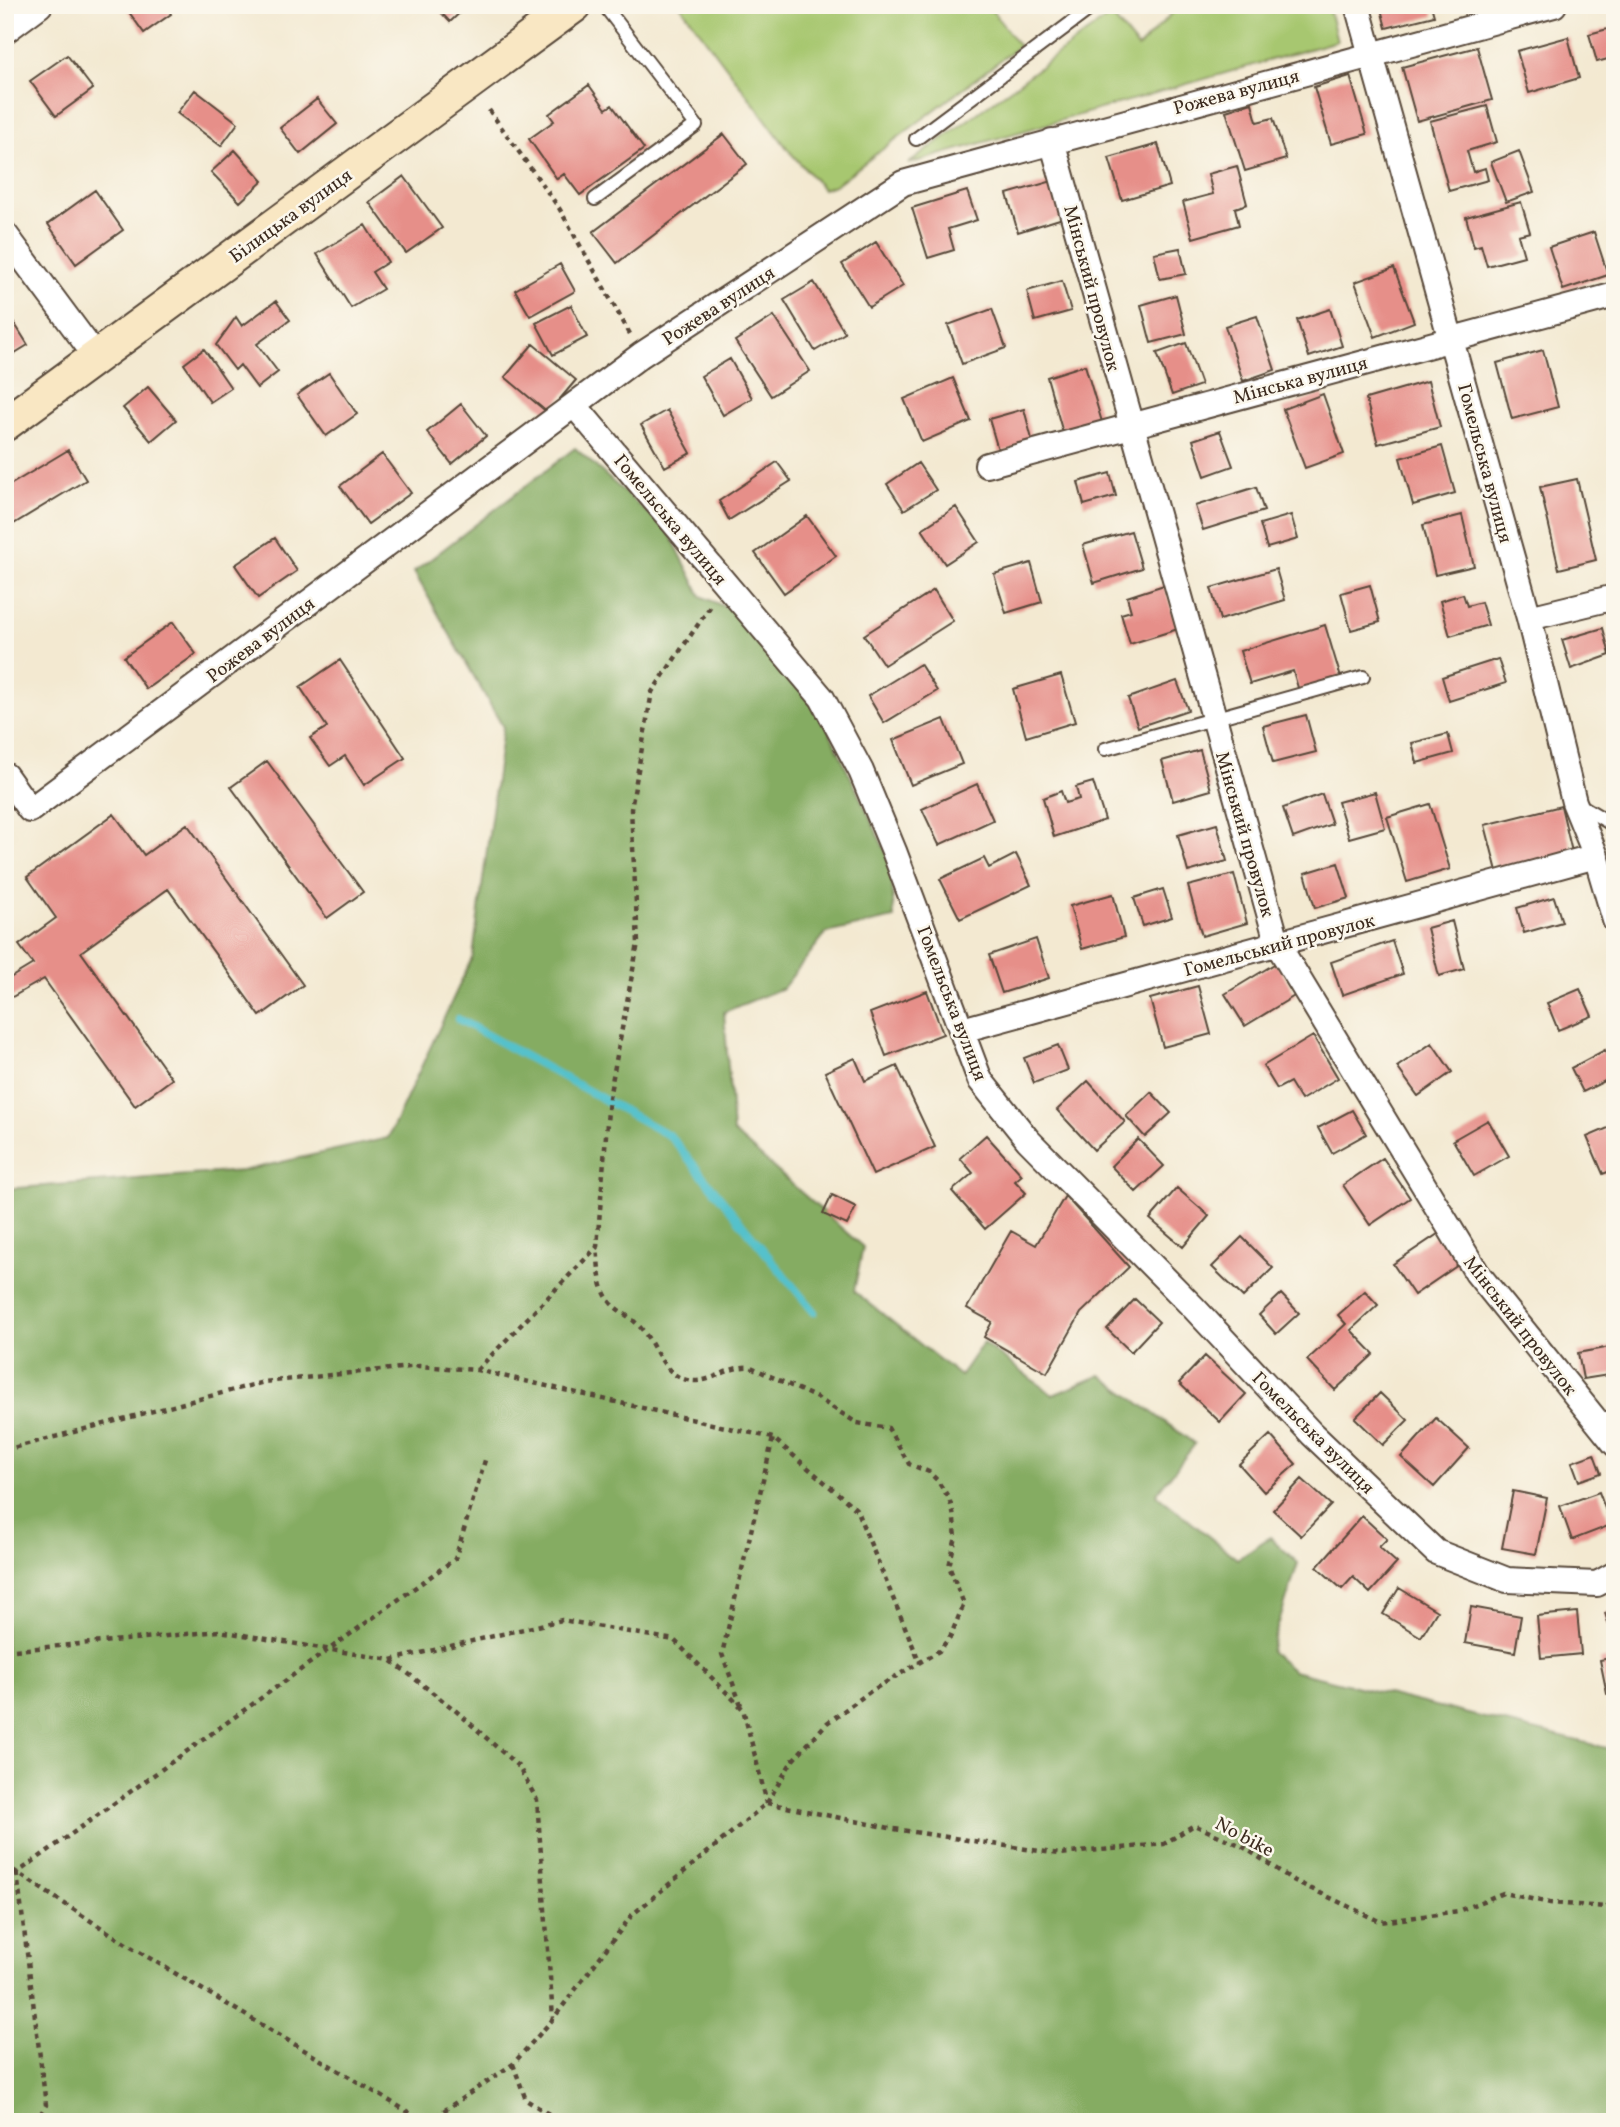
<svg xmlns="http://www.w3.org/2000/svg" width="1620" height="2127" font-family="Vollkorn,serif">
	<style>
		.green { fill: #a7c76f; stroke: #717846; stroke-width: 2 }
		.forest { fill: #85ac62; stroke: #606b40; stroke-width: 2 }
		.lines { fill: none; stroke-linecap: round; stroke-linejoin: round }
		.stream { stroke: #54c1cb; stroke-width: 8 }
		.building { fill: #e68f89 }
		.service-casing { stroke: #574739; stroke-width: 16 }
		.minor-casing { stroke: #574739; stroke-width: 28 }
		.secondary-casing { stroke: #574739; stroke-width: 37 }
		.path { stroke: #574739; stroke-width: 4.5; stroke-dasharray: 5 5; stroke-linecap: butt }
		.service { stroke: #fff; stroke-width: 12 }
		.minor { stroke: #fff; stroke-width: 24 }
		.secondary { stroke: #f9e7c3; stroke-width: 33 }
		.labels { text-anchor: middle; stroke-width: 5; stroke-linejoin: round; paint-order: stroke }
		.street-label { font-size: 19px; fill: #3b2a1e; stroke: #fbf7ec }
	</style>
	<rect width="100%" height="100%" fill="#fbf7ec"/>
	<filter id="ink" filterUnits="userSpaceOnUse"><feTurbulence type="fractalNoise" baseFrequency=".0143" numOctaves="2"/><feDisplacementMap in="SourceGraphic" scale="14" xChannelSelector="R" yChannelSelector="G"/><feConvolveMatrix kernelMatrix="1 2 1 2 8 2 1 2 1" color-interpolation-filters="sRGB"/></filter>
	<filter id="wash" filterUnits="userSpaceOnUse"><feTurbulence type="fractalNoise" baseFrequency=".00686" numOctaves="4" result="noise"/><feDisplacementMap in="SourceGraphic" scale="28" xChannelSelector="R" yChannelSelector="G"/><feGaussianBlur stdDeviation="1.57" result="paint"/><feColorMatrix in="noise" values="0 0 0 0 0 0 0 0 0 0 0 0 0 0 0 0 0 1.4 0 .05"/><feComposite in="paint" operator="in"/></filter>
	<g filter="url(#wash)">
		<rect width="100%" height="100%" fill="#f3e9d1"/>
		<path class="green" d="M 680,5 L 988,5 L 1019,46 L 835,185 L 823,189 L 790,152 Z
			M 1180,5 L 1328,5 L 1337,41 L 908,164 L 1111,15 L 1138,48 Z"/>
		<path class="forest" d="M 575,448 L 669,532 L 701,596 L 749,618 L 816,703 L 891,863 L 894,918 L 826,933 L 783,988 L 724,1012 L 733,1132 L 863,1247 L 854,1291 L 960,1376 L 983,1343 L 1053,1395 L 1101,1375 L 1195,1444 L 1156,1494 L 1237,1559 L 1270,1537 L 1298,1563 L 1270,1651 L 1293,1671 L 1615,1750 L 1615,2122 L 5,2122 L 5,1189 L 242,1171 L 388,1138 L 473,956 L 503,727 L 414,572 Z"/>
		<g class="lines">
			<path class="stream" d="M 458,1019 L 670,1136 L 814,1312"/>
		</g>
		<g id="blocks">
			<path class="building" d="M 124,5 L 165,5 L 171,14 L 144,33 Z
				M 434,5 L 468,5 L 450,22 Z
				M 1380,5 L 1431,5 L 1434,16 L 1386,28 Z
				M 1615,27 L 1615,57 L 1597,62 L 1589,34 Z
				M 1568,37 L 1579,78 L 1529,93 L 1517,51 Z
				M 1477,47 L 1492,100 L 1417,121 L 1402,67 Z
				M 67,55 L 93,89 L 56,116 L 30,81 Z
				M 1350,76 L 1367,134 L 1331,144 L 1314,87 Z
				M 589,85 L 606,109 L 612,105 L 644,149 L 580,195 L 564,174 L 557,179 L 529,139 L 554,121 L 549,114 Z
				M 195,90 L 238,123 L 221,146 L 177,113 Z
				M 317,99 L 337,124 L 300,154 L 280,128 Z
				M 1252,103 L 1257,122 L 1273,118 L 1286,159 L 1245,171 L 1226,111 Z
				M 1487,106 L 1497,142 L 1467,151 L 1473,172 L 1485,168 L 1488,180 L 1449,191 L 1430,121 Z
				M 724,134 L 747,164 L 617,263 L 593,232 Z
				M 1158,144 L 1170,186 L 1122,200 L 1109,158 Z
				M 235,150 L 263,181 L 240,202 L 211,172 Z
				M 1519,151 L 1534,192 L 1506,202 L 1491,162 Z
				M 1237,166 L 1247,204 L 1235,208 L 1239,225 L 1193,238 L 1183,202 L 1213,194 L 1208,174 Z
				M 404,176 L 442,228 L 406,253 L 369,202 Z
				M 1056,180 L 1066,217 L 1018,232 L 1007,194 Z
				M 95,190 L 123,230 L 76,264 L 48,224 Z
				M 967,191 L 977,220 L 948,229 L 954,250 L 928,258 L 912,208 Z
				M 1521,202 L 1530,232 L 1518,235 L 1524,256 L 1487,266 L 1481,245 L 1474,247 L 1466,217 Z
				M 365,225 L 388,262 L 372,272 L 383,289 L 351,308 L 317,254 Z
				M 1594,232 L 1608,275 L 1563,290 L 1549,247 Z
				M 876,242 L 903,286 L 869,307 L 842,264 Z
				M 1180,248 L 1186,274 L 1160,279 L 1154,253 Z
				M 560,264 L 575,291 L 530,316 L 515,290 Z
				M 1394,268 L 1414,322 L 1375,337 L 1355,282 Z
				M 1062,281 L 1071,311 L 1035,321 L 1027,291 Z
				M 814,282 L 845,333 L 815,351 L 784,300 Z
				M 1176,295 L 1186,334 L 1151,343 L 1141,305 Z
				M 276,301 L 290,320 L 257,344 L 278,372 L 257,388 L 240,365 L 235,370 L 216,345 L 236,317 L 242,326 Z
				M 571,305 L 587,337 L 553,355 L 536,323 Z
				M 992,309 L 1006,348 L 962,364 L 948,325 Z
				M 1330,309 L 1342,346 L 1309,357 L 1297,320 Z
				M 8,313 L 28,345 L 5,359 L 5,315 Z
				M 774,316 L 810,371 L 771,396 L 735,341 Z
				M 1257,316 L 1275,370 L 1243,381 L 1225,326 Z
				M 1186,343 L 1201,385 L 1172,395 L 1157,353 Z
				M 533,344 L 576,380 L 548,413 L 505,377 Z
				M 204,349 L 231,388 L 210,402 L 184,364 Z
				M 1543,350 L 1558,407 L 1512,419 L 1497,363 Z
				M 730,359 L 752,398 L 723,415 L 701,376 Z
				M 1085,365 L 1102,422 L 1063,433 L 1047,377 Z
				M 329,373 L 357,414 L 326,436 L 297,395 Z
				M 953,378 L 971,421 L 922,442 L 904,399 Z
				M 1428,381 L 1440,427 L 1378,444 L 1366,399 Z
				M 148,387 L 176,420 L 151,441 L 123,408 Z
				M 1323,394 L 1344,454 L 1305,468 L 1283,409 Z
				M 461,404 L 486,436 L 452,464 L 427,432 Z
				M 1024,409 L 1033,443 L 999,453 L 989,419 Z
				M 667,410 L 691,453 L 665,467 L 641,425 Z
				M 1220,431 L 1233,466 L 1205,476 L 1193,440 Z
				M 1442,446 L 1455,493 L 1413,505 L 1400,458 Z
				M 68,450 L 86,480 L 7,528 L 5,488 Z
				M 382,454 L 411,493 L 368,524 L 340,486 Z
				M 777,462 L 791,481 L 729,520 L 719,501 Z
				M 918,463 L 936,490 L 904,510 L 887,484 Z
				M 1110,473 L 1116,496 L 1084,505 L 1078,482 Z
				M 1577,479 L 1596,560 L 1559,569 L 1540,487 Z
				M 1256,487 L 1264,511 L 1203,530 L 1195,506 Z
				M 956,507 L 979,542 L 945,564 L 922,529 Z
				M 1291,515 L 1298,539 L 1267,548 L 1260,524 Z
				M 1462,515 L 1474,566 L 1435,575 L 1423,525 Z
				M 807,516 L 836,556 L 784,593 L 755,553 Z
				M 1131,531 L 1142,568 L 1094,583 L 1083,545 Z
				M 275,538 L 297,571 L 258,598 L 235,565 Z
				M 1031,563 L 1042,602 L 1006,613 L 994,574 Z
				M 1276,569 L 1285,600 L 1220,620 L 1211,588 Z
				M 1164,585 L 1178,629 L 1130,644 L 1121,614 L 1131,611 L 1127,597 Z
				M 1370,585 L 1380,622 L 1351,630 L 1341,593 Z
				M 934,590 L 953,621 L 884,665 L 864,635 Z
				M 1463,594 L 1467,606 L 1481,602 L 1488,625 L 1450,636 L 1440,601 Z
				M 173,622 L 196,654 L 146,689 L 124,657 Z
				M 1325,625 L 1341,678 L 1299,691 L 1293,671 L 1250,684 L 1240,651 Z
				M 1603,628 L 1610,655 L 1571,669 L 1562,640 Z
				M 1498,659 L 1506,683 L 1449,701 L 1442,677 Z
				M 340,660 L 405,758 L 364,785 L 345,756 L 330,766 L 310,738 L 327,727 L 300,687 Z
				M 920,664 L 937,691 L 884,723 L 868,696 Z
				M 1061,675 L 1075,722 L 1026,737 L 1013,689 Z
				M 1177,681 L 1188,710 L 1138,727 L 1128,698 Z
				M 1306,715 L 1316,752 L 1273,763 L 1263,726 Z
				M 944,719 L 962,764 L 911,785 L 893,740 Z
				M 1448,734 L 1453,753 L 1417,763 L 1412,743 Z
				M 1200,750 L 1211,790 L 1173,801 L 1162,761 Z
				M 267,761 L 363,892 L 327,918 L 231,787 Z
				M 1093,782 L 1105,820 L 1054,837 L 1043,798 L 1061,791 L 1065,803 L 1079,799 L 1076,787 Z
				M 977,784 L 993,820 L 939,845 L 922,809 Z
				M 1375,792 L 1385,828 L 1349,838 L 1338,802 Z
				M 1322,794 L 1332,824 L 1293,838 L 1283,808 Z
				M 1430,804 L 1450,869 L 1407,882 L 1387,817 Z
				M 1561,806 L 1573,856 L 1498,875 L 1485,825 Z
				M 114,814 L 144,855 L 187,824 L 303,985 L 260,1016 L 168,889 L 81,952 L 172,1079 L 135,1106 L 44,979 L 5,1001 L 5,981 L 33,964 L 19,945 L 56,918 L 27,877 Z
				M 1217,824 L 1227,861 L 1188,872 L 1178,835 Z
				M 1016,854 L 1031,885 L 960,919 L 940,879 L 984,858 L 989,868 Z
				M 1338,863 L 1349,898 L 1315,908 L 1305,873 Z
				M 1234,874 L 1247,923 L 1202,936 L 1188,886 Z
				M 1163,889 L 1172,917 L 1143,926 L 1134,898 Z
				M 1113,894 L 1124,937 L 1082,949 L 1070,906 Z
				M 1554,897 L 1562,922 L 1524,933 L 1517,908 Z
				M 1452,921 L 1464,969 L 1439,976 L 1427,928 Z
				M 1036,939 L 1049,978 L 1002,993 L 989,955 Z
				M 1392,941 L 1403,974 L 1342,995 L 1331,962 Z
				M 1276,963 L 1296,995 L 1245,1026 L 1225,994 Z
				M 1198,986 L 1211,1034 L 1163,1047 L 1150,999 Z
				M 1580,989 L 1592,1016 L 1558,1030 L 1547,1003 Z
				M 927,991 L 943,1034 L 886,1056 L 870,1013 Z
				M 1313,1036 L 1338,1078 L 1301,1100 L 1290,1082 L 1277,1089 L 1263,1066 Z
				M 1432,1043 L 1452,1072 L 1418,1096 L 1397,1067 Z
				M 1058,1045 L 1068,1070 L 1034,1083 L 1024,1058 Z
				M 1605,1050 L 1615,1076 L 1583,1092 L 1571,1068 Z
				M 855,1058 L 865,1081 L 897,1066 L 935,1147 L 873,1175 L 825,1072 Z
				M 1088,1081 L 1125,1122 L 1094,1150 L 1057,1110 Z
				M 1151,1092 L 1171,1113 L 1145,1137 L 1126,1116 Z
				M 1352,1110 L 1366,1134 L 1332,1153 L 1318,1128 Z
				M 1488,1120 L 1509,1156 L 1474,1176 L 1453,1140 Z
				M 1615,1125 L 1615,1169 L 1603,1174 L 1587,1137 Z
				M 986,1135 L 1022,1175 L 1015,1181 L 1026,1193 L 985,1229 L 952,1191 L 973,1173 L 960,1158 Z
				M 1138,1139 L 1164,1166 L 1136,1192 L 1111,1166 Z
				M 1383,1158 L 1410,1198 L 1370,1225 L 1343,1185 Z
				M 1177,1188 L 1209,1216 L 1183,1247 L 1150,1219 Z
				M 832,1195 L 856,1207 L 847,1225 L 823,1214 Z
				M 1065,1196 L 1129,1267 L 1081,1313 L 1047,1373 L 984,1337 L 992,1322 L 967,1308 L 1011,1231 L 1036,1245 Z
				M 1441,1232 L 1461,1263 L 1414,1295 L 1393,1264 Z
				M 1242,1237 L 1273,1268 L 1243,1297 L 1212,1267 Z
				M 1365,1291 L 1378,1305 L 1351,1330 L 1374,1354 L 1335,1390 L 1307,1360 L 1346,1324 L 1338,1315 Z
				M 1281,1294 L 1299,1313 L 1276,1334 L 1259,1315 Z
				M 1135,1299 L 1159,1322 L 1131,1352 L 1107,1329 Z
				M 1615,1346 L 1615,1374 L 1583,1379 L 1578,1353 Z
				M 1205,1356 L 1246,1394 L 1220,1422 L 1179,1383 Z
				M 1380,1393 L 1408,1420 L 1383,1445 L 1355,1418 Z
				M 1436,1418 L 1469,1448 L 1434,1487 L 1401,1457 Z
				M 1270,1435 L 1296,1464 L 1264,1492 L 1239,1464 Z
				M 1594,1454 L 1601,1473 L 1579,1481 L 1572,1462 Z
				M 1302,1479 L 1331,1505 L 1301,1536 L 1273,1510 Z
				M 1513,1491 L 1547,1498 L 1536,1554 L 1502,1548 Z
				M 1599,1492 L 1611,1525 L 1572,1540 L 1560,1506 Z
				M 1362,1516 L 1387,1539 L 1379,1547 L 1397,1563 L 1370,1593 L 1353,1577 L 1342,1589 L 1317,1567 Z
				M 1399,1588 L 1437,1611 L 1421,1637 L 1383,1614 Z
				M 1471,1607 L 1521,1616 L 1515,1652 L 1465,1643 Z
				M 1615,1610 L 1615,1641 L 1614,1641 L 1605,1613 Z
				M 1577,1612 L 1581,1654 L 1541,1658 L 1537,1616 Z
				M 1615,1657 L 1615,1693 L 1607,1694 L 1600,1660 Z"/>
		</g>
	</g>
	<g filter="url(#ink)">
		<use href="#blocks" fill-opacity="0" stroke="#574739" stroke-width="2"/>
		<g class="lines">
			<g class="service-casing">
				<path id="service" d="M 916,139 L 1095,5
					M 595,199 L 696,125 L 604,5
					M 1105,749 L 1363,677
					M 1578,804 L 1615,826"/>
			</g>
			<g class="minor-casing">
				<path id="minor" d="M 1357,5 L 1529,618 L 1574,802 L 1596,856 L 1615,920
					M 5,31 L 40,5
					M 1052,141 L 1278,945 L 1477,1273 L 1615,1444
					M 5,234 L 97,358
					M 575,406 L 822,698 L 861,771 L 894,851 L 980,1080 L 1028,1140 L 1194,1308 L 1312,1434 L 1436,1552 L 1507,1580 L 1597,1584 L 1615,1574
					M 987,465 L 1615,295
					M 1529,618 L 1615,597
					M 5,775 L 30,810 L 641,355 L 903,183 L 1554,5
					M 962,1030 L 1596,856"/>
			</g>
			<g class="secondary-casing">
				<path id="secondary" d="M 5,424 L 575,5"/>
			</g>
			<path class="path" d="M 489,110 L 559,208 L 630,334
				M 477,1370 L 597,1247 L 609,1098 L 638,943 L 631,809 L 652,692 L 712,604
				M 5,1450 L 264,1382 L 419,1366 L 477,1370 L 773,1438 L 856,1509 L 920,1663
				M 5,1651 L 220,1631 L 391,1660 L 562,1620 L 674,1640 L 743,1709 L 767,1803
				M 392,1661 L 455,1710 L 519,1767 L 537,1800 L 553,2018
				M 741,1705 L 722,1654 L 773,1438
				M 767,1803 L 894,1829 L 1059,1854 L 1164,1844 L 1194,1825 L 1242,1846 L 1293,1880 L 1381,1922 L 1458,1911 L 1503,1893 L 1550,1903 L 1606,1907 L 1615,1900
				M 5,1865 L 131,1947 L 425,2122
				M 17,1873 L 46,2105 L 36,2122
				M 5,1878 L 17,1873 L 455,1559 L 486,1457
				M 513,2064 L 526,2100 L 562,2122
				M 427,2122 L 513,2064 L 553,2019 L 632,1915 L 767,1803 L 792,1761 L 827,1723 L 871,1691 L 939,1651 L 950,1637 L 964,1604 L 949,1566 L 956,1537 L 953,1512 L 949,1498 L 937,1480 L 929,1472 L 909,1464 L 888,1428 L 857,1423 L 819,1399 L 751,1367 C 730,1365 715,1381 695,1381 C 661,1380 657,1342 636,1323 C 628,1315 614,1309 608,1299 C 598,1284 599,1264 597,1247"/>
			<use href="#service" class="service"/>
			<use href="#minor" class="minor"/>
			<use href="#secondary" class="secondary"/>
		</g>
	</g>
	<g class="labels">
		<g class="street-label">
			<text transform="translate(1236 91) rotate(-15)" y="7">Рожева вулиця</text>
			<text transform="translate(290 215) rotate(-36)" y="7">Білицька вулиця</text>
			<text transform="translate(1093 288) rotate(75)" y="7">Мінський провулок</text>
			<text transform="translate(718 305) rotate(-33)" y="7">Рожева вулиця</text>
			<text transform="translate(1300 379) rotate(-15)" y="7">Мінська вулиця</text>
			<text transform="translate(1486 463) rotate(75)" y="7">Гомельська вулиця</text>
			<text transform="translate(671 519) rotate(50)" y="7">Гомельська вулиця</text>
			<text transform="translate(260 639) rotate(-37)" y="7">Рожева вулиця</text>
			<text transform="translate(1246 834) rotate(74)" y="7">Мінський провулок</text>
			<text transform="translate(1279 944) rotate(-15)" y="7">Гомельський провулок</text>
			<text transform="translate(953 1003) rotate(69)" y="7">Гомельська вулиця</text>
			<text transform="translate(1521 1325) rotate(52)" y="7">Мінський провулок</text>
			<text transform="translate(1314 1432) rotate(45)" y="7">Гомельська вулиця</text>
			<text transform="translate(1245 1836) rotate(28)" y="7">No bike</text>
		</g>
	</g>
	<rect width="1620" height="2127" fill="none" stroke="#fbf7ec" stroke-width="28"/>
</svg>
